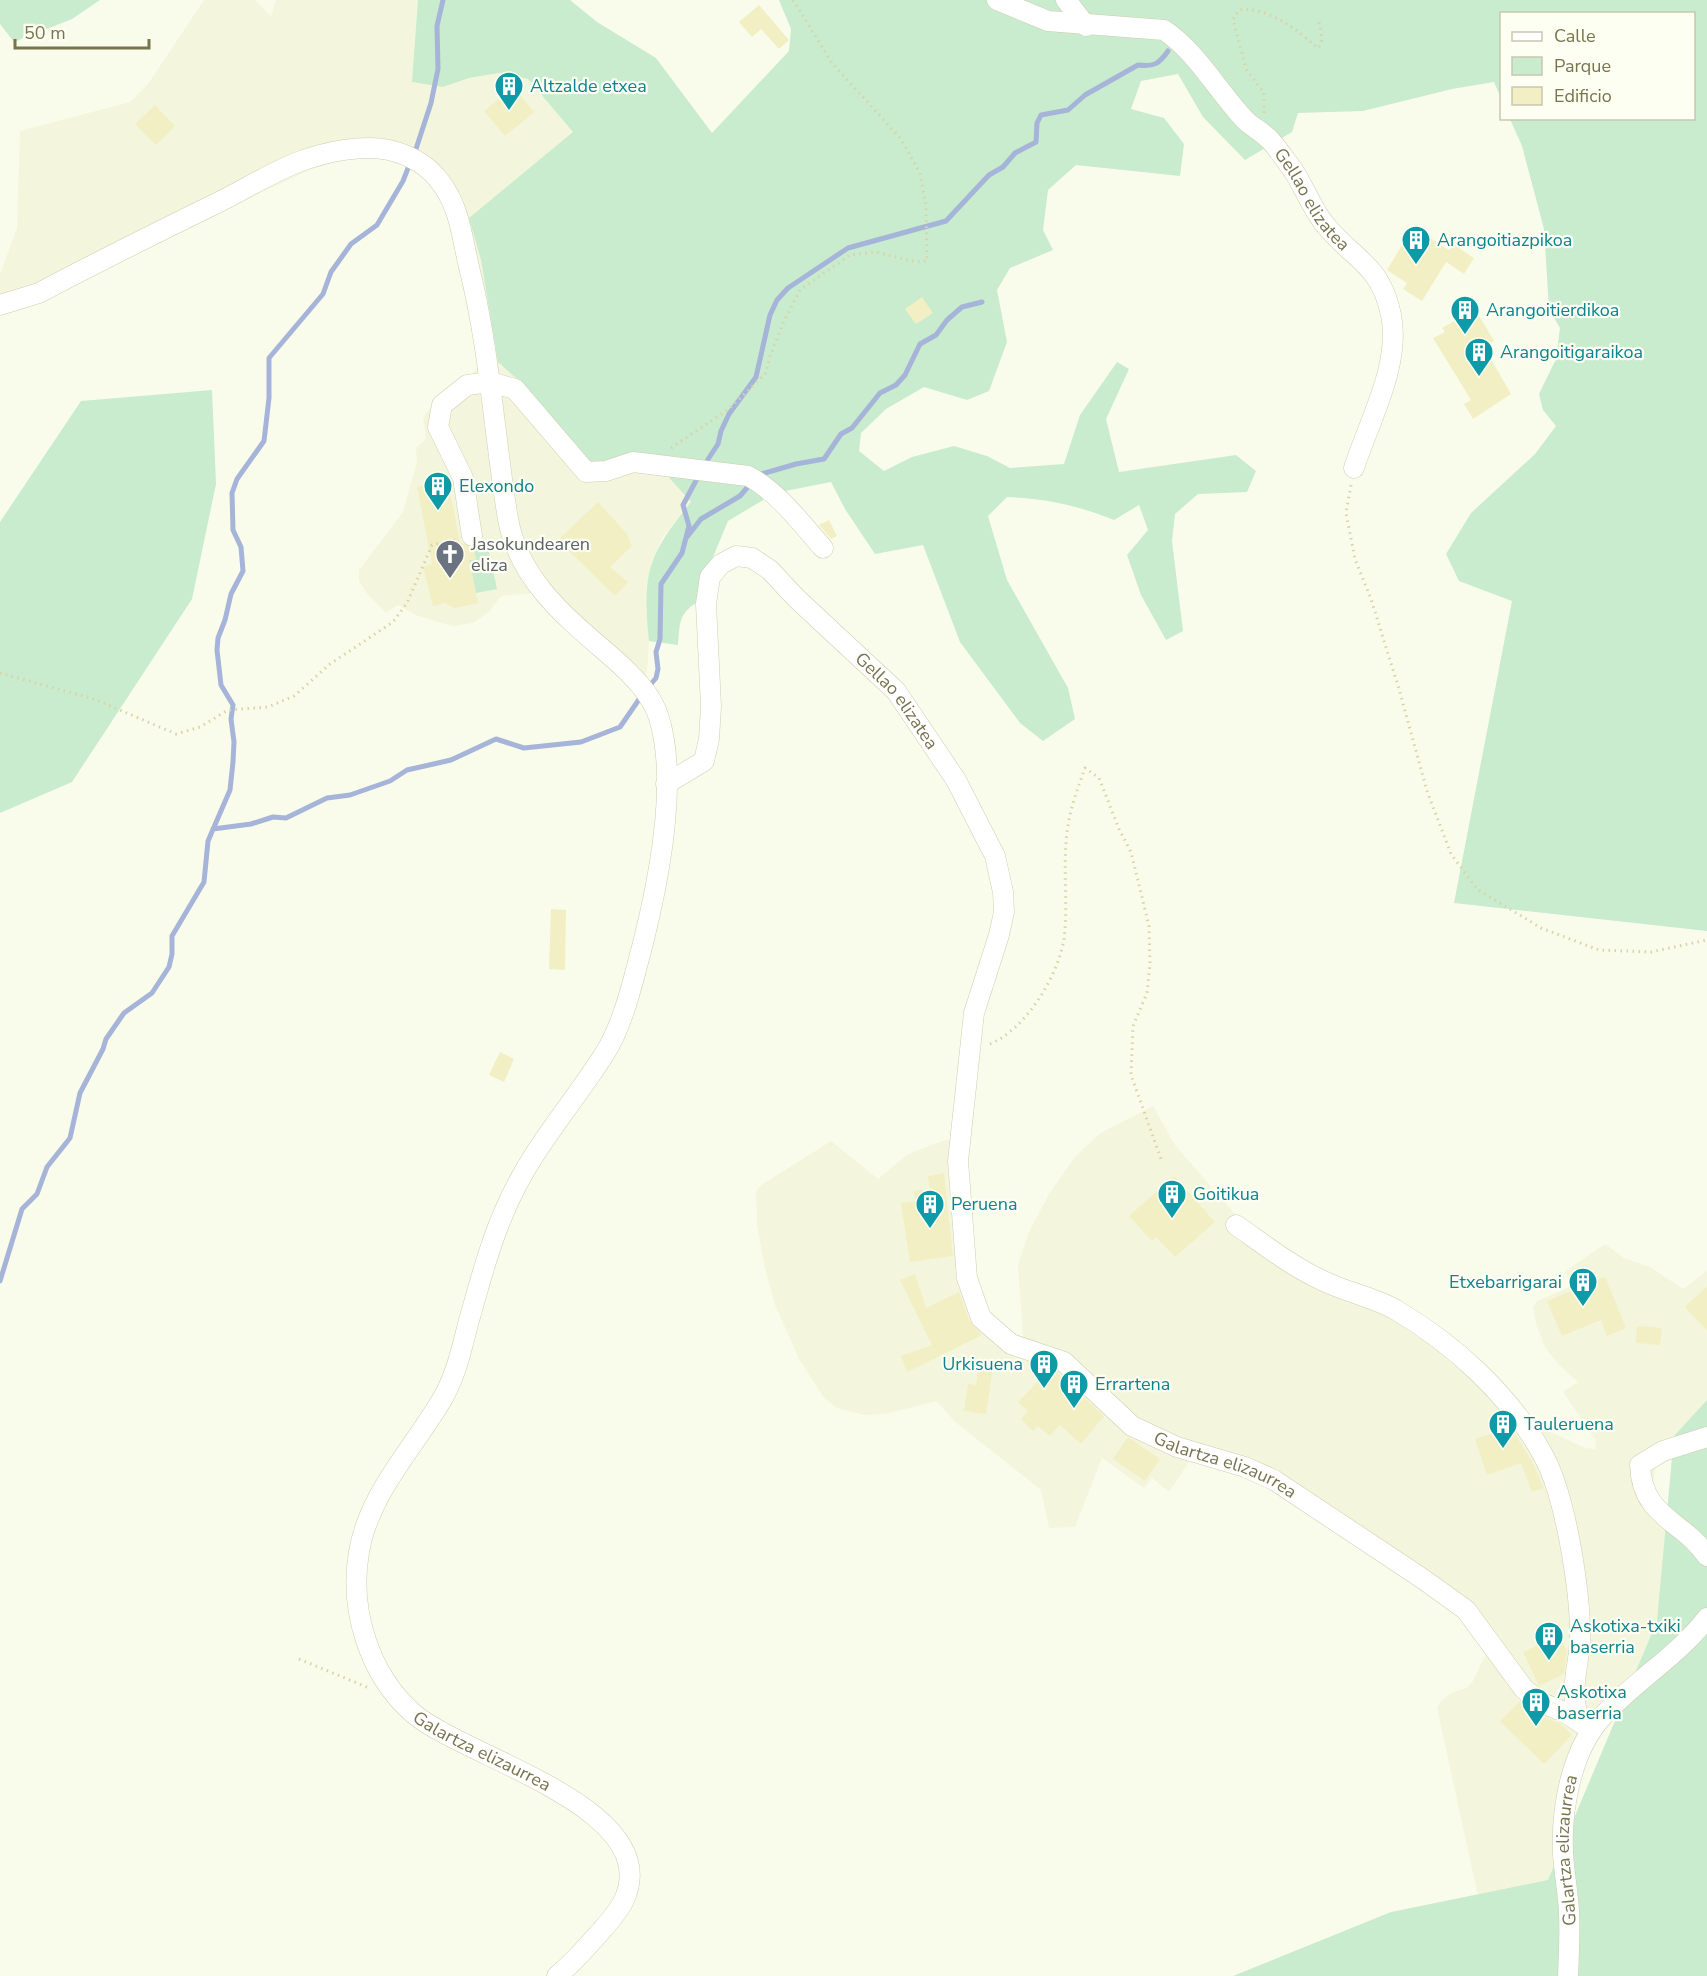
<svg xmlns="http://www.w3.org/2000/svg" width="1707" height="1976" font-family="'Nunito Sans',sans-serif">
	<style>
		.residential { fill: #f3f6dc }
		.green { fill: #c9ebce }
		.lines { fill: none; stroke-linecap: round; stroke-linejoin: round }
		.stream { stroke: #a5b4d8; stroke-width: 5 }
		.building { fill: #f1efc3 }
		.minor-casing { stroke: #cfceb0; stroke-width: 21 }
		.path { stroke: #d7d4a5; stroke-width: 3; stroke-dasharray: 1.5 4.5; stroke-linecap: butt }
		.minor { stroke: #fff; stroke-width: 20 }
		.labels { text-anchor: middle; stroke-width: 4.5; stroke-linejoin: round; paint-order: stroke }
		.culture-label { font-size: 18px; fill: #0d838f; stroke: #fdfff2; text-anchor: start }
		.street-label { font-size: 18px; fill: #78744e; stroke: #fdfff2 }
		.worship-label { font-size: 18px; fill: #5b616d; stroke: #fdfff2; text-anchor: start }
	</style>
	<rect width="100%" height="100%" fill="#fafceb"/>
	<path class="residential" d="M 204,0 L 255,0 L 271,16 L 276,0 L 418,0 L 413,82 L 443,87 L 469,78 L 499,73 L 528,79 L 574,133 L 469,218 L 481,260 L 498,362 L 527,388 L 547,414 L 653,460 L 691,502 L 662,538 L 653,559 L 646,588 L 649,641 L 647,673 L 632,686 L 533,593 L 501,596 L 489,612 L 473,623 L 453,626 L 418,616 L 398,605 L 386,613 L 368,595 L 359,581 L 359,570 L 403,512 L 417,462 L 416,448 L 426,439 L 423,417 L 441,393 L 469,379 L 482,361 L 457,233 L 430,178 L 394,158 L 366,157 L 337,161 L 310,170 L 0,312 L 0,274 L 17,228 L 20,131 L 130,102 L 148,84 Z
		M 1153,1106 L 1175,1145 L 1234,1213 L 1256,1233 L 1277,1248 L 1398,1308 L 1526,1420 L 1585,1448 L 1596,1449 L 1595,1439 L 1563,1392 L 1578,1382 L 1558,1364 L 1545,1347 L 1536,1324 L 1533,1307 L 1537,1301 L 1571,1286 L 1565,1271 L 1605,1244 L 1624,1258 L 1652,1268 L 1683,1289 L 1707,1271 L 1707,1458 L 1668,1461 L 1656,1466 L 1653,1482 L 1707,1632 L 1609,1719 L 1584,1761 L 1575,1799 L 1568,1856 L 1574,1889 L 1478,1896 L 1437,1708 L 1440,1702 L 1451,1693 L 1466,1688 L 1473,1681 L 1488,1649 L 1464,1618 L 1274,1487 L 1191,1459 L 1169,1492 L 1152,1478 L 1144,1488 L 1102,1458 L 1075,1527 L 1049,1528 L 1041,1490 L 954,1421 L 937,1401 L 885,1414 L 864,1415 L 837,1408 L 824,1398 L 799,1359 L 775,1305 L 765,1268 L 757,1225 L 756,1192 L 760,1186 L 831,1141 L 878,1179 L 908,1154 L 945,1140 L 966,1138 L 973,1283 L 987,1315 L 1002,1330 L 1023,1337 L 1018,1265 L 1029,1232 L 1049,1194 L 1075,1157 L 1099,1134 Z"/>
	<path class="green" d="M 0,0 L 100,0 L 72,19 L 14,42 L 0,24 Z
		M 418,0 L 570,0 L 597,22 L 656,58 L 712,133 L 789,51 L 791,29 L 779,0 L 1707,0 L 1707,931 L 1454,903 L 1512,601 L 1459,581 L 1446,554 L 1471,513 L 1535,454 L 1556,426 L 1543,410 L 1539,394 L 1556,359 L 1560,328 L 1549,309 L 1544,229 L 1522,146 L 1510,119 L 1694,118 L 1694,14 L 1502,14 L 1501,98 L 1494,82 L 1452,89 L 1363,111 L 1298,113 L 1292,132 L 1245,160 L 1203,117 L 1178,74 L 1141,81 L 1131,109 L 1164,118 L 1184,144 L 1180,176 L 1076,165 L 1048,190 L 1043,230 L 1053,250 L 1010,268 L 997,290 L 1007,342 L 989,391 L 967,400 L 924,387 L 886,409 L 861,433 L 859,451 L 884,471 L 912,457 L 954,446 L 987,456 L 1010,468 L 1064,464 L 1080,415 L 1117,362 L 1129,369 L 1106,419 L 1119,472 L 1236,455 L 1256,471 L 1247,492 L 1198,494 L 1175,514 L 1172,541 L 1183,631 L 1166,640 L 1141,595 L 1127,555 L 1148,530 L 1139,505 L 1114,520 C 1076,505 1048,499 1007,497 L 988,516 L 1007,580 L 1068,688 L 1075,719 L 1043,741 L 1020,723 L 960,642 L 923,545 L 875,554 L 845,509 L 831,482 L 775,493 L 728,521 L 708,569 L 701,600 C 679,612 680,621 678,645 L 649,641 C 642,572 648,555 691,502 L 653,460 L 598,475 L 527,388 L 498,362 L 481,260 L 469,218 L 573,132 L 528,79 L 499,73 L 469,78 L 443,87 L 412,82 Z
		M 212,390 L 216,484 L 192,599 L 72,782 L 0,813 L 0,522 L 81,401 Z
		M 488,547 L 497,589 L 476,593 L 469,560 L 476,559 L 474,550 Z
		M 1707,1400 L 1707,1976 L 1233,1976 L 1391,1912 L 1548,1880 L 1657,1621 L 1674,1436 Z"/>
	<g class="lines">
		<path class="stream" d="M 414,155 L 431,103 L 438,69 L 437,26 L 443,0
			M 703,467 L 718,444 L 721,431 L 729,414 L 756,377 L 770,315 L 777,300 L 788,288 L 848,248 L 946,221 L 989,175 L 1003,167 L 1015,153 L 1036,142 L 1037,123 L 1041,115 L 1068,110 L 1085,95 L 1138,65 C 1154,67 1159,64 1168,51
			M 758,475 L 796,464 L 824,459 L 841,434 L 852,428 L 880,393 L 896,385 L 905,375 L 920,344 L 936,335 L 947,320 L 962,307 L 982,302
			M 687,537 L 701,519 L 740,496 L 752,482
			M 651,684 L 656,678 L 658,669 L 656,652 L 660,639 L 661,584 L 682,553 L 689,526 L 683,505 L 699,475
			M 213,829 L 251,824 L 273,817 L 286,818 L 327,798 L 350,795 L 390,781 L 407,770 L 451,760 L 496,739 L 524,748 L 581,742 L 620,727 L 640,698
			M 0,1281 L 22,1209 L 37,1194 L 47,1167 L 70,1138 L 80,1093 L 103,1049 L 106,1039 L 124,1013 L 152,993 L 169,967 L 172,954 L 172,936 L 204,882 L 208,841 L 230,790 L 233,762 L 234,742 L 231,719 L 233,705 L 221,685 L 217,650 L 218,638 L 225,620 L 231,594 L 243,571 L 241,547 L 233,530 L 232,493 L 237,479 L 264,441 L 269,398 L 269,358 L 323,294 L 331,272 L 351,244 L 377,225 L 403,181 L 410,163"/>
	</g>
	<path class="building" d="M 759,5 L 789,40 L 779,49 L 761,29 L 752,37 L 739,22 Z
		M 514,87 L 534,112 L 505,136 L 484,111 Z
		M 155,105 L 175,126 L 156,145 L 135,124 Z
		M 1413,227 L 1449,250 L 1453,244 L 1474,258 L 1464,274 L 1446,262 L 1422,301 L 1403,289 L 1407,283 L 1387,270 Z
		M 922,297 L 933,313 L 916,324 L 905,309 Z
		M 1475,309 L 1494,341 L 1484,347 L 1511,394 L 1473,419 L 1464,404 L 1471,400 L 1433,338 L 1445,332 L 1442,328 Z
		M 448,481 L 460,542 L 473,548 L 476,559 L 469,560 L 478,603 L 454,608 L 445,603 L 433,606 L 423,567 L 432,564 L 417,487 Z
		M 598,502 L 627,534 L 632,546 L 610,567 L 628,582 L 615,596 L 558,540 Z
		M 829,520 L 837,536 L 831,539 L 819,525 Z
		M 551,909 L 566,910 L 565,970 L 549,969 Z
		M 500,1052 L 514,1059 L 504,1082 L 489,1075 Z
		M 944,1173 L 953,1256 L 910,1262 L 901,1203 L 915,1201 L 914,1191 L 930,1189 L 928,1176 Z
		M 1174,1176 L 1215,1222 L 1175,1257 L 1156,1237 L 1152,1241 L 1129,1216 Z
		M 915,1274 L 926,1308 L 959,1292 L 970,1322 L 982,1335 L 907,1372 L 901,1356 L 932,1345 L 900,1280 Z
		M 1605,1277 L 1626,1328 L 1607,1336 L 1601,1320 L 1562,1336 L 1547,1301 Z
		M 1707,1286 L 1707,1331 L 1685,1307 Z
		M 1637,1326 L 1662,1328 L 1660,1345 L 1636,1343 Z
		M 980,1359 L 994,1361 L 986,1414 L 964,1411 L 968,1384 L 976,1385 Z
		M 1049,1370 L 1058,1373 L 1104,1416 L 1081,1444 L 1060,1425 L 1050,1436 L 1038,1426 L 1033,1431 L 1021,1419 L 1028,1411 L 1018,1402 Z
		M 1510,1427 L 1532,1461 L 1544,1488 L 1532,1492 L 1521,1463 L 1487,1475 L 1475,1439 Z
		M 1128,1437 L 1160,1459 L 1145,1481 L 1113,1459 Z
		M 1559,1635 L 1567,1651 L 1564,1674 L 1539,1686 L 1523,1652 Z
		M 1520,1701 L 1542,1719 L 1545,1717 L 1561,1724 L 1572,1735 L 1544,1764 L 1500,1721 Z"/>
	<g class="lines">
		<g class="minor-casing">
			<g id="minor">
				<path id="s1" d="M 997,0 L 1048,21 L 1164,30 C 1198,53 1218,92 1246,121 C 1254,128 1264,133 1271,141 C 1279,150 1286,161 1293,170 C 1304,187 1311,206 1323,222 C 1350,258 1381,263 1391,315 C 1401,365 1369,421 1354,468"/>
				<path d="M 1066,0 L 1086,26"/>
				<path id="s2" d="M 0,305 L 39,293 C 99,261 160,231 221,201 C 247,188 274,171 301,161 C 326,152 363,144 389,150 C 410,155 429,166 441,183 C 460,208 462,238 469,267 C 490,350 494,435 508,519 C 519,581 568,619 613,658 C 631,674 652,694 659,718 C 680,787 655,900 636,970 C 629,997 620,1029 605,1053 C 573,1104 533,1147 508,1203 C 490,1242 480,1282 468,1324 C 462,1348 456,1374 444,1396 C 415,1447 369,1492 359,1552 C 349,1610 369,1675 414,1714 C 466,1758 666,1808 624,1900 C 619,1911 609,1922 601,1931 C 587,1947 573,1963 557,1976"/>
				<path d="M 472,536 L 463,478 L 438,427 L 442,405 L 467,385 L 490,382 L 515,389 L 586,472 L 606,471 L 633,462 L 748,476 C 778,492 801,523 823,548"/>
				<path id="s3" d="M 666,784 L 704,761 L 709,739 L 711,706 L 706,604 L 710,577 L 721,564 L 736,556 L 752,558 L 770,570 L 796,598 L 896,691 L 956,780 L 995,856 L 1003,892 L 1004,912 L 999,935 L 974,1013 L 958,1161 L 967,1278 L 981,1318 L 1011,1344 L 1064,1362 L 1132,1426 L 1177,1447 L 1245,1467 L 1274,1480 L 1423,1579 L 1466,1610 L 1524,1689 L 1542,1703 L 1564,1712 L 1592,1730"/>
				<path d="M 1236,1225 C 1266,1246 1295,1269 1328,1283 C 1350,1293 1375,1298 1396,1310 C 1454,1344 1511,1396 1543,1455 C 1566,1496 1581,1594 1580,1641 C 1579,1666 1565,1705 1585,1724"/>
				<path d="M 1707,1437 L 1663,1451 L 1640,1465 C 1642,1518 1683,1520 1707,1556"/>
				<path id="s4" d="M 1568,1976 C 1569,1955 1570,1933 1569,1912 C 1568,1892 1564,1872 1563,1853 C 1561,1809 1571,1752 1601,1718 C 1633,1682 1677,1657 1707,1618"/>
			</g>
		</g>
		<path class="path" d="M 1264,113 L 1264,93 L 1246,69 L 1233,19 L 1239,10 C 1268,6 1297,30 1318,48 C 1325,40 1320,28 1318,18
			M 671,448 L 729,409 L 766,373 L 770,356 L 784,321 L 800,290 L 850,255 L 876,252 L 916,262 L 927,261 L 926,205 L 920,173 L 901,139 L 832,63 L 793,0
			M 1351,485 L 1346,513 L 1355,559 L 1371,599 L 1399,689 L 1427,791 L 1451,854 L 1477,889 L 1541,928 L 1599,950 L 1651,952 L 1707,940
			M 0,673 L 94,699 L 176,734 L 200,727 L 228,710 L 268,707 L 294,696 L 330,664 L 393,622 L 407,603 L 432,545 L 455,540
			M 990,1044 C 1026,1029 1058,976 1064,939 C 1069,900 1061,860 1069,820 C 1072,803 1079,785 1085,768 L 1099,778 L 1119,829 L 1131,852 L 1149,926 L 1150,964 L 1147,993 L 1133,1026 L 1131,1075 L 1161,1159
			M 299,1659 L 369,1688"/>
		<use href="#minor" class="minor"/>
	</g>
	<defs>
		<g id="building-pin" transform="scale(1.5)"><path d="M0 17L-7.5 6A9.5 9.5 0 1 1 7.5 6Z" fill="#0f9aa8" stroke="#fdfff2"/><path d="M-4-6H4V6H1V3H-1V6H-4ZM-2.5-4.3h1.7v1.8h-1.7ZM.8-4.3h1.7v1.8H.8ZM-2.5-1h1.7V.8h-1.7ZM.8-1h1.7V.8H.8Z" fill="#fff"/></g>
		<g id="church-pin" transform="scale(1.5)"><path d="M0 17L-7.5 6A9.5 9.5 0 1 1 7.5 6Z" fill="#6b7280" stroke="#fdfff2"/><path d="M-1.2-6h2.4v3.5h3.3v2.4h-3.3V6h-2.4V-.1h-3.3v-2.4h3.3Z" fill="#fff"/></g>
	</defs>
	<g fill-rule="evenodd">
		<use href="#building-pin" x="509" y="86"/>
		<use href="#building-pin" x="1416" y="240"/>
		<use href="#building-pin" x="1465" y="310"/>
		<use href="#building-pin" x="1479" y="352"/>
		<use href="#building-pin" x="438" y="486"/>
		<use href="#church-pin" x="450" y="554"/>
		<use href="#building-pin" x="1172" y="1194"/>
		<use href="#building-pin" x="930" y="1204"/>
		<use href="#building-pin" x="1583" y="1282"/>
		<use href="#building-pin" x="1044" y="1364"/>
		<use href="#building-pin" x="1074" y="1384"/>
		<use href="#building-pin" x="1503" y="1424"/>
		<use href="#building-pin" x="1549" y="1636"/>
		<use href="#building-pin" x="1536" y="1702"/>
	</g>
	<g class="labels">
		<g class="culture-label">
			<text x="530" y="92">Altzalde etxea</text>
			<text x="1437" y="246">Arangoitiazpikoa</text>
			<text x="1486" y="316">Arangoitierdikoa</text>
			<text x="1500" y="358">Arangoitigaraikoa</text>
			<text x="459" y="492">Elexondo</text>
			<text x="1193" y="1200">Goitikua</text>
			<text x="951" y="1210">Peruena</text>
			<text x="1562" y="1288" text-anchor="end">Etxebarrigarai</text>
			<text x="1023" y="1370" text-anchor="end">Urkisuena</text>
			<text x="1095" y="1390">Errartena</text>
			<text x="1524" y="1430">Tauleruena</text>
			<text x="1570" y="1632">Askotixa-txiki<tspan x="1570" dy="21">baserria</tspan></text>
			<text x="1557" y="1698">Askotixa<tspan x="1557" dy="21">baserria</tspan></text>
		</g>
		<g class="street-label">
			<text dy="6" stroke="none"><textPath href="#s1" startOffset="398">Gellao elizatea</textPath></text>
			<text dy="6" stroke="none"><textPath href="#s3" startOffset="484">Gellao elizatea</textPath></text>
			<text dy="6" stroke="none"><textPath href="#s3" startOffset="1430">Galartza elizaurrea</textPath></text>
			<text dy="6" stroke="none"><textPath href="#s2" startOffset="2248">Galartza elizaurrea</textPath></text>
			<text dy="6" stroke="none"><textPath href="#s4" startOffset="126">Galartza elizaurrea</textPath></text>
		</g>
		<g class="worship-label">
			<text x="471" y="550">Jasokundearen<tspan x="471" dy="21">eliza</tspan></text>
		</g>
	</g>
	<rect x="1500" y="12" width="195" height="108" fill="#fdfff2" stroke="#c8c7b0" stroke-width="1.5"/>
	<rect x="1512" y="32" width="30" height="9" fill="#ffffff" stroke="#c8c7b0" stroke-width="1.5"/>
	<text x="1554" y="42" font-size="18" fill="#78744e">Calle</text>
	<rect x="1512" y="57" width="30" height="18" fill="#c9ebce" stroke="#c8c7b0" stroke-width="1.5"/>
	<text x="1554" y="72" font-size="18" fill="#78744e">Parque</text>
	<rect x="1512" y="87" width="30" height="18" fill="#f1efc3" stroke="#c8c7b0" stroke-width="1.5"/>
	<text x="1554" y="102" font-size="18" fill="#78744e">Edificio</text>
	<path d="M15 39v9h134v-9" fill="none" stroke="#78744e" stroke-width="3"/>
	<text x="24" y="39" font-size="18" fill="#78744e" stroke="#fdfff2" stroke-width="4.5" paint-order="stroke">50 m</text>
</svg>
